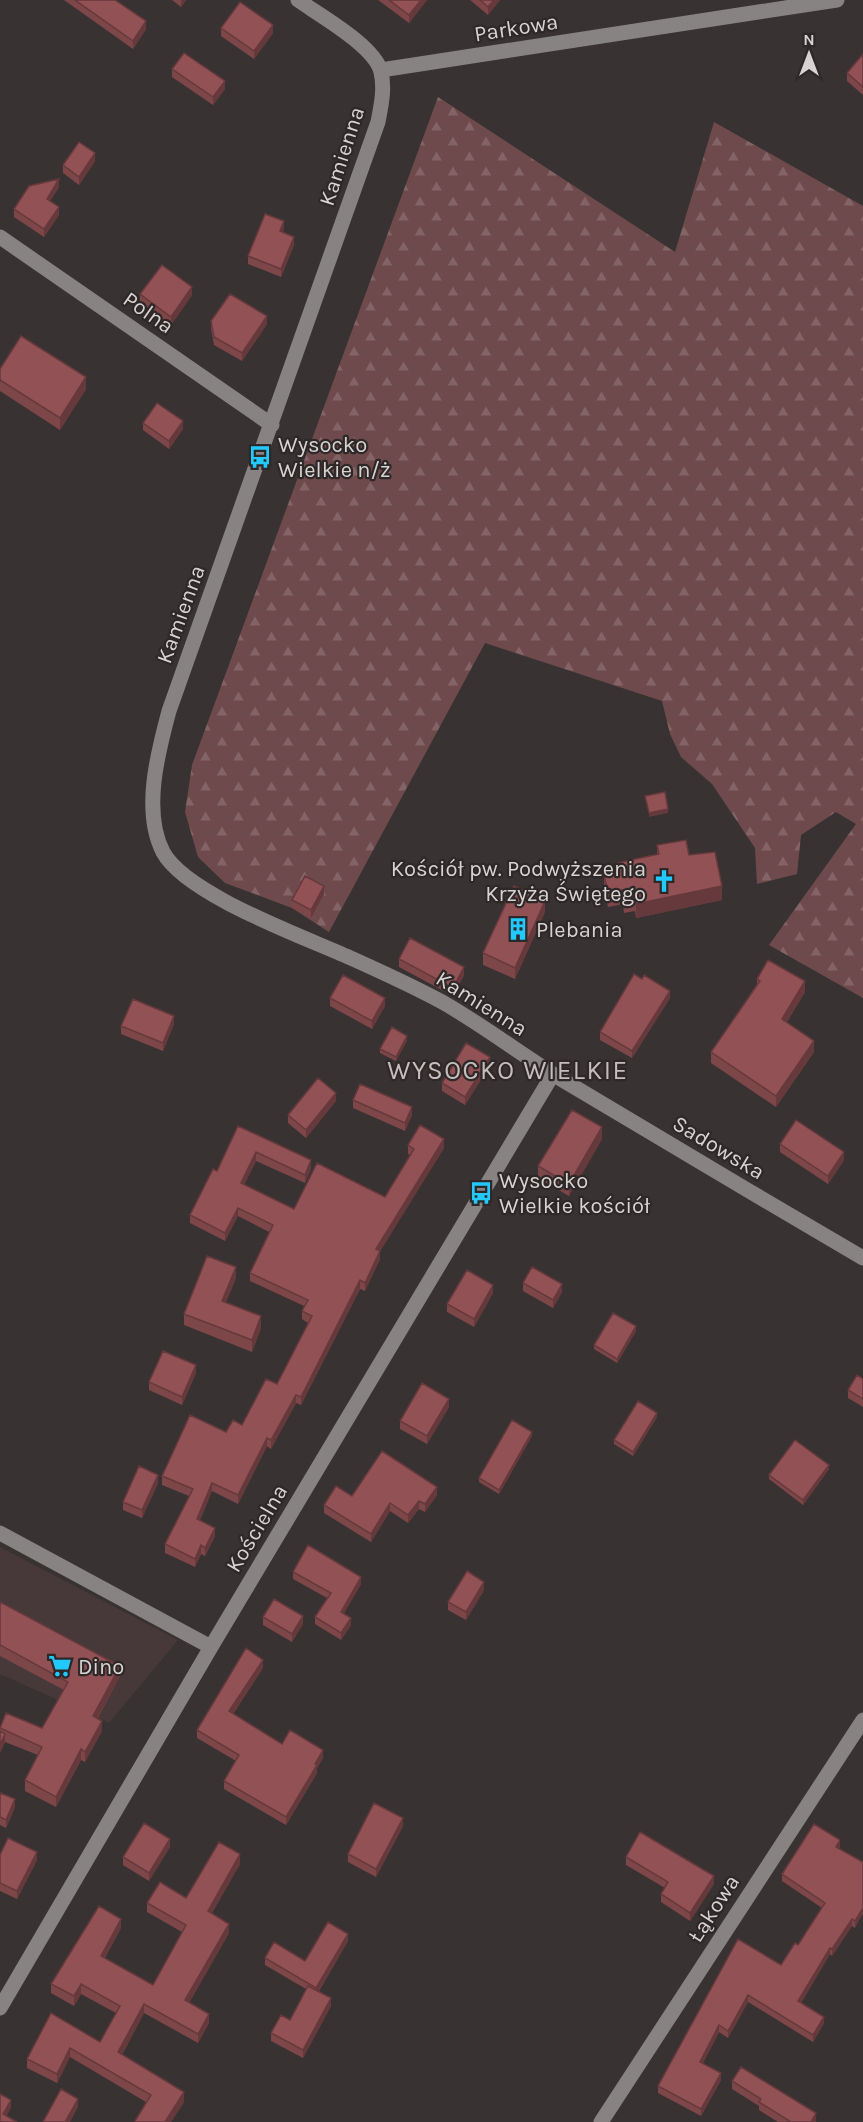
<svg xmlns="http://www.w3.org/2000/svg" width="863" height="2122" font-family="Karla,sans-serif">
	<style>
		.built { fill: #473939 }
		.forest { fill: url(#forest-firs) }
		.lines { fill: none; stroke-linecap: round; stroke-linejoin: round }
		.minor { stroke: #878383; stroke-width: 15 }
		.wall { fill: #7d4649 }
		.shaded-wall { fill: #66393c }
		.building { fill: #915155; stroke: #66393c; stroke-width: 1.5 }
		.labels { text-anchor: middle; stroke-width: 4.5; stroke-linejoin: round; paint-order: stroke }
		.street-label { font-size: 22px; fill: #d7d3d3; stroke: #2e2828 }
		.poi-label { font-size: 22px; fill: #d7d3d3; stroke: #2e2828; text-anchor: start }
		.quarter-label { font-size: 26px; letter-spacing: 1.5px; fill: #c6bdbd; stroke: #2e2828 }
	</style>
	<defs>
		<pattern id="forest-firs" width="22" height="20" patternUnits="userSpaceOnUse" patternTransform="scale(1.5)"><rect width="22" height="20" fill="#6f4a4c"/><path d="M5 1l3.5 6h-7zM16 11l3.5 6h-7z" fill="#836365"/></pattern>
	</defs>
	<rect width="100%" height="100%" fill="#383232"/>
	<path class="built" d="M 0,1547 L 178,1640 L 109,1723 L 0,1674 Z"/>
	<path class="forest" d="M 438,97 L 675,252 L 714,122 L 863,206 L 863,998 L 769,945 L 856,824 L 836,812 L 801,835 L 797,874 L 757,884 L 755,848 L 712,784 L 681,757 L 670,734 L 662,701 L 485,643 L 329,932 L 292,908 L 225,883 L 198,857 L 185,812 L 192,765 Z"/>
	<g class="lines">
		<path class="minor" d="M 298,0 C 319,15 375,46 381,72 C 385,89 381,106 378,122 L 169,711 C 158,752 142,811 163,852 C 186,895 307,938 353,959 C 384,973 415,987 444,1003 C 484,1026 522,1055 561,1079 C 661,1139 762,1199 863,1258
			M 381,70 L 837,0
			M 0,237 L 272,425
			M 0,1533 L 211,1647
			M 0,2008 L 211,1647 L 553,1074
			M 601,2122 L 863,1720"/>
	</g>
	<path class="wall" d="M 64,0 L 115,0 L 146,29 L 133,49 Z
		M 172,0 L 186,0 L 181,7 Z
		M 378,0 L 427,0 L 409,23 Z
		M 470,0 L 500,0 L 488,15 Z
		M 221,28 L 273,33 L 254,59 L 221,36 Z
		M 863,54 L 863,95 L 847,81 L 847,73 Z
		M 172,69 L 225,89 L 213,105 L 172,77 Z
		M 95,161 L 79,185 L 63,173 L 63,165 Z
		M 59,187 L 50,201 L 59,215 L 44,237 L 14,217 L 14,209 Z
		M 284,229 L 282,232 L 294,245 L 281,277 L 248,264 L 248,256 Z
		M 140,294 L 192,295 L 171,325 L 140,302 Z
		M 211,321 L 267,324 L 242,361 L 214,345 L 211,329 Z
		M 0,369 L 86,389 L 60,430 L 0,391 Z
		M 143,423 L 183,429 L 169,449 L 143,430 Z
		M 657,845 L 689,855 L 722,900 L 636,918 L 635,911 L 624,913 L 623,904 L 608,907 L 604,888 L 604,875 L 617,872 L 617,863 L 657,854 Z
		M 324,894 L 311,918 L 292,908 L 292,900 Z
		M 545,912 L 515,979 L 483,965 L 483,953 Z
		M 399,959 L 464,975 L 453,996 L 399,967 Z
		M 757,979 L 805,992 L 787,1022 L 814,1052 L 776,1107 L 711,1063 L 711,1052 L 757,984 Z
		M 330,998 L 385,1006 L 372,1029 L 330,1006 Z
		M 670,998 L 632,1058 L 600,1040 L 600,1032 Z
		M 174,1024 L 163,1051 L 121,1034 L 121,1026 Z
		M 407,1040 L 396,1061 L 380,1053 L 380,1049 Z
		M 490,1065 L 465,1105 L 442,1091 L 442,1083 Z
		M 353,1100 L 412,1115 L 405,1131 L 353,1108 Z
		M 336,1101 L 306,1138 L 288,1123 L 288,1115 Z
		M 238,1126 L 311,1169 L 305,1183 L 256,1161 L 244,1185 L 294,1209 L 385,1197 L 410,1155 L 408,1154 L 408,1145 L 444,1148 L 380,1251 L 380,1259 L 365,1291 L 360,1289 L 301,1405 L 296,1403 L 271,1449 L 267,1446 L 238,1504 L 212,1491 L 200,1520 L 215,1536 L 205,1556 L 201,1554 L 195,1567 L 165,1553 L 165,1544 L 189,1496 L 162,1485 L 162,1476 L 226,1432 L 242,1425 L 277,1384 L 308,1323 L 302,1319 L 302,1311 L 304,1306 L 250,1281 L 250,1273 L 269,1232 L 238,1216 L 225,1241 L 190,1223 L 190,1215 L 217,1171 Z
		M 602,1139 L 569,1196 L 538,1178 L 538,1166 Z
		M 780,1144 L 844,1160 L 828,1184 L 780,1152 Z
		M 236,1278 L 226,1302 L 261,1328 L 252,1352 L 184,1325 L 184,1314 Z
		M 523,1283 L 562,1292 L 553,1308 L 523,1291 Z
		M 493,1293 L 474,1327 L 447,1312 L 447,1304 Z
		M 636,1331 L 617,1363 L 594,1349 L 594,1345 Z
		M 196,1373 L 182,1405 L 149,1390 L 149,1382 Z
		M 863,1379 L 863,1407 L 848,1398 L 848,1390 Z
		M 449,1407 L 427,1444 L 400,1429 L 400,1421 Z
		M 657,1417 L 633,1456 L 614,1444 L 614,1440 Z
		M 532,1436 L 499,1494 L 479,1482 L 479,1478 Z
		M 829,1469 L 803,1505 L 769,1479 L 769,1475 Z
		M 158,1483 L 142,1518 L 123,1510 L 123,1502 Z
		M 437,1495 L 425,1512 L 419,1509 L 408,1523 L 390,1511 L 371,1542 L 324,1513 L 324,1505 L 352,1496 Z
		M 293,1572 L 361,1584 L 344,1613 L 351,1625 L 341,1640 L 315,1624 L 315,1617 L 327,1598 L 293,1579 Z
		M 484,1590 L 466,1620 L 448,1610 L 448,1602 Z
		M 0,1602 L 120,1676 L 98,1718 L 102,1731 L 85,1762 L 81,1760 L 56,1807 L 25,1791 L 25,1780 L 38,1755 L 5,1742 L 0,1753 L 0,1728 L 42,1728 L 64,1690 L 0,1656 Z
		M 263,1617 L 303,1624 L 292,1642 L 263,1625 Z
		M 263,1668 L 233,1714 L 282,1744 L 323,1758 L 317,1768 L 317,1773 L 286,1825 L 224,1789 L 224,1781 L 236,1761 L 197,1738 L 197,1730 Z
		M 0,1793 L 15,1807 L 6,1828 L 0,1825 Z
		M 403,1826 L 376,1877 L 348,1862 L 348,1854 Z
		M 170,1847 L 149,1881 L 123,1865 L 123,1857 Z
		M 840,1847 L 839,1849 L 863,1862 L 855,1928 L 852,1926 L 832,1956 L 830,1954 L 801,2003 L 824,2023 L 813,2042 L 748,2002 L 728,2038 L 719,2032 L 703,2063 L 721,2080 L 701,2116 L 658,2093 L 658,2086 L 738,1939 L 781,1965 L 798,1945 L 822,1908 L 782,1881 L 782,1874 Z
		M 0,1855 L 37,1860 L 17,1899 L 0,1891 Z
		M 626,1857 L 714,1884 L 690,1921 L 661,1902 L 661,1894 L 665,1888 L 626,1865 Z
		M 240,1864 L 212,1913 L 229,1933 L 189,2003 L 209,2023 L 198,2043 L 144,2013 L 122,2055 L 184,2102 L 171,2122 L 135,2122 L 146,2102 L 70,2057 L 57,2083 L 27,2068 L 27,2059 L 51,2013 L 100,2042 L 116,2013 L 81,1994 L 74,2006 L 51,1993 L 51,1984 L 121,1928 L 105,1958 L 153,1985 L 182,1932 L 147,1912 L 147,1903 L 186,1898 Z
		M 348,1941 L 319,1991 L 331,2006 L 303,2058 L 271,2041 L 271,2033 L 290,2020 L 306,1989 L 265,1965 L 265,1958 L 305,1961 Z
		M 732,2081 L 816,2121 L 778,2122 L 759,2110 L 759,2106 L 732,2089 Z"/>
	<path class="shaded-wall" d="M 181,0 L 186,0 L 181,7 Z
		M 421,0 L 427,0 L 409,23 L 409,15 Z
		M 494,0 L 500,0 L 488,15 L 488,7 Z
		M 146,21 L 146,29 L 133,49 L 133,41 Z
		M 273,25 L 273,33 L 254,59 L 254,51 Z
		M 225,81 L 225,89 L 213,105 L 213,97 Z
		M 95,153 L 95,161 L 79,185 L 79,177 Z
		M 59,179 L 59,187 L 47,206 L 47,199 Z
		M 59,207 L 59,215 L 44,237 L 44,229 Z
		M 284,221 L 284,229 L 280,239 L 280,231 Z
		M 294,237 L 294,245 L 281,277 L 281,269 Z
		M 192,287 L 192,295 L 171,325 L 171,317 Z
		M 267,316 L 267,324 L 242,361 L 242,353 Z
		M 86,377 L 86,389 L 60,430 L 60,418 Z
		M 183,421 L 183,429 L 169,449 L 169,441 Z
		M 668,809 L 668,813 L 649,817 L 649,813 Z
		M 324,886 L 324,894 L 311,918 L 311,910 Z
		M 722,886 L 722,900 L 636,918 L 636,904 Z
		M 545,901 L 545,912 L 515,979 L 515,968 Z
		M 464,967 L 464,975 L 453,996 L 453,988 Z
		M 805,981 L 805,992 L 782,1030 L 782,1019 Z
		M 670,991 L 670,998 L 632,1058 L 632,1051 Z
		M 385,998 L 385,1006 L 372,1029 L 372,1021 Z
		M 174,1016 L 174,1024 L 163,1051 L 163,1043 Z
		M 407,1036 L 407,1040 L 396,1061 L 396,1057 Z
		M 814,1041 L 814,1052 L 776,1107 L 776,1096 Z
		M 490,1057 L 490,1065 L 465,1105 L 465,1097 Z
		M 336,1093 L 336,1101 L 306,1138 L 306,1130 Z
		M 412,1107 L 412,1115 L 405,1131 L 405,1123 Z
		M 602,1127 L 602,1139 L 569,1196 L 569,1184 Z
		M 444,1139 L 444,1148 L 376,1258 L 376,1249 Z
		M 256,1152 L 256,1161 L 241,1191 L 241,1183 Z
		M 844,1152 L 844,1160 L 828,1184 L 828,1176 Z
		M 311,1160 L 311,1169 L 305,1183 L 305,1175 Z
		M 238,1208 L 238,1216 L 225,1241 L 225,1233 Z
		M 380,1251 L 380,1259 L 365,1291 L 365,1283 Z
		M 236,1267 L 236,1278 L 222,1312 L 222,1301 Z
		M 360,1280 L 360,1289 L 301,1405 L 301,1397 Z
		M 562,1284 L 562,1292 L 553,1308 L 553,1300 Z
		M 493,1285 L 493,1293 L 474,1327 L 474,1319 Z
		M 261,1316 L 261,1328 L 252,1352 L 252,1340 Z
		M 636,1326 L 636,1331 L 617,1363 L 617,1359 Z
		M 196,1365 L 196,1373 L 182,1405 L 182,1397 Z
		M 296,1395 L 296,1403 L 271,1449 L 271,1440 Z
		M 449,1399 L 449,1407 L 427,1444 L 427,1436 Z
		M 657,1413 L 657,1417 L 633,1456 L 633,1452 Z
		M 532,1432 L 532,1436 L 499,1494 L 499,1490 Z
		M 267,1438 L 267,1446 L 238,1504 L 238,1495 Z
		M 829,1465 L 829,1469 L 803,1505 L 803,1500 Z
		M 158,1475 L 158,1483 L 142,1518 L 142,1510 Z
		M 212,1483 L 212,1491 L 197,1527 L 197,1519 Z
		M 437,1487 L 437,1495 L 425,1512 L 425,1504 Z
		M 419,1501 L 419,1509 L 408,1523 L 408,1515 Z
		M 390,1503 L 390,1511 L 371,1542 L 371,1534 Z
		M 215,1528 L 215,1536 L 205,1556 L 205,1548 Z
		M 201,1545 L 201,1554 L 195,1567 L 195,1559 Z
		M 361,1577 L 361,1584 L 341,1619 L 341,1612 Z
		M 484,1582 L 484,1590 L 466,1620 L 466,1612 Z
		M 303,1616 L 303,1624 L 292,1642 L 292,1634 Z
		M 351,1618 L 351,1625 L 341,1640 L 341,1633 Z
		M 263,1660 L 263,1668 L 229,1719 L 229,1711 Z
		M 120,1666 L 120,1676 L 93,1726 L 93,1716 Z
		M 102,1721 L 102,1731 L 85,1762 L 85,1752 Z
		M 5,1734 L 5,1742 L 0,1753 L 0,1745 Z
		M 81,1749 L 81,1760 L 56,1807 L 56,1797 Z
		M 323,1750 L 323,1758 L 317,1768 L 317,1773 L 286,1825 L 286,1817 Z
		M 15,1799 L 15,1807 L 6,1828 L 6,1820 Z
		M 403,1818 L 403,1826 L 376,1877 L 376,1869 Z
		M 170,1839 L 170,1847 L 149,1881 L 149,1873 Z
		M 840,1840 L 840,1847 L 836,1854 L 836,1847 Z
		M 37,1852 L 37,1860 L 17,1899 L 17,1891 Z
		M 240,1854 L 240,1864 L 208,1920 L 208,1911 Z
		M 714,1876 L 714,1884 L 690,1921 L 690,1913 Z
		M 863,1908 L 863,1914 L 855,1928 L 855,1921 Z
		M 121,1919 L 121,1928 L 101,1965 L 101,1956 Z
		M 852,1919 L 852,1926 L 832,1956 L 832,1949 Z
		M 229,1924 L 229,1933 L 185,2010 L 185,2000 Z
		M 348,1934 L 348,1941 L 316,1995 L 316,1988 Z
		M 830,1948 L 830,1954 L 798,2008 L 798,2001 Z
		M 81,1984 L 81,1994 L 74,2006 L 74,1996 Z
		M 748,1995 L 748,2002 L 728,2038 L 728,2031 Z
		M 331,1998 L 331,2006 L 303,2058 L 303,2050 Z
		M 144,2004 L 144,2013 L 118,2062 L 118,2052 Z
		M 209,2014 L 209,2023 L 198,2043 L 198,2034 Z
		M 824,2017 L 824,2023 L 813,2042 L 813,2035 Z
		M 719,2025 L 719,2032 L 700,2069 L 700,2062 Z
		M 70,2048 L 70,2057 L 57,2083 L 57,2074 Z
		M 721,2073 L 721,2080 L 701,2116 L 701,2109 Z
		M 184,2092 L 184,2102 L 171,2122 L 165,2122 Z
		M 78,2099 L 78,2107 L 70,2122 L 65,2122 Z
		M 11,2100 L 11,2108 L 3,2122 L 3,2114 Z
		M 816,2113 L 816,2122 L 811,2122 Z"/>
	<path class="building" d="M 75,0 L 115,0 L 146,21 L 133,41 Z
		M 389,0 L 421,0 L 409,15 Z
		M 480,0 L 494,0 L 488,7 Z
		M 240,2 L 273,25 L 254,51 L 221,28 Z
		M 184,53 L 225,81 L 213,97 L 172,69 Z
		M 863,54 L 863,87 L 847,73 Z
		M 79,142 L 95,153 L 79,177 L 63,165 Z
		M 59,179 L 47,199 L 59,207 L 44,229 L 14,209 L 29,186 Z
		M 265,214 L 284,221 L 280,231 L 294,237 L 281,269 L 248,256 Z
		M 162,265 L 192,287 L 171,317 L 140,294 Z
		M 230,294 L 267,316 L 242,353 L 214,337 L 211,321 Z
		M 21,336 L 86,377 L 60,418 L 0,380 L 0,369 Z
		M 157,403 L 183,421 L 169,441 L 143,423 Z
		M 665,792 L 668,809 L 649,813 L 645,796 Z
		M 686,840 L 689,855 L 715,852 L 722,886 L 636,904 L 635,898 L 624,900 L 623,890 L 608,893 L 604,875 L 619,872 L 617,863 L 659,854 L 657,845 Z
		M 305,876 L 324,886 L 311,910 L 292,900 Z
		M 514,886 L 545,901 L 515,968 L 483,953 Z
		M 410,938 L 464,967 L 453,988 L 399,959 Z
		M 768,960 L 805,981 L 782,1019 L 814,1041 L 776,1096 L 711,1052 L 760,981 L 757,979 Z
		M 634,974 L 642,979 L 644,975 L 670,991 L 632,1051 L 600,1032 Z
		M 343,975 L 385,998 L 372,1021 L 330,998 Z
		M 133,999 L 174,1016 L 163,1043 L 121,1026 Z
		M 392,1027 L 407,1036 L 396,1057 L 380,1049 Z
		M 466,1043 L 490,1057 L 465,1097 L 442,1083 Z
		M 318,1078 L 336,1093 L 306,1130 L 288,1115 Z
		M 360,1084 L 412,1107 L 405,1123 L 353,1100 Z
		M 572,1110 L 602,1127 L 569,1184 L 538,1166 Z
		M 796,1120 L 844,1152 L 828,1176 L 780,1144 Z
		M 420,1125 L 444,1139 L 376,1249 L 380,1251 L 365,1283 L 360,1280 L 301,1397 L 296,1395 L 271,1440 L 267,1438 L 238,1495 L 212,1483 L 197,1519 L 215,1528 L 205,1548 L 201,1545 L 195,1559 L 165,1544 L 193,1489 L 162,1476 L 190,1415 L 226,1432 L 233,1420 L 242,1425 L 266,1379 L 277,1384 L 312,1316 L 302,1311 L 308,1300 L 250,1273 L 273,1225 L 238,1208 L 225,1233 L 190,1215 L 213,1169 L 217,1171 L 238,1126 L 311,1160 L 305,1175 L 256,1152 L 241,1183 L 294,1209 L 317,1163 L 385,1197 L 414,1149 L 408,1145 Z
		M 207,1256 L 236,1267 L 222,1301 L 261,1316 L 252,1340 L 184,1314 Z
		M 532,1267 L 562,1284 L 553,1300 L 523,1283 Z
		M 467,1270 L 493,1285 L 474,1319 L 447,1304 Z
		M 613,1313 L 636,1326 L 617,1359 L 594,1345 Z
		M 163,1351 L 196,1365 L 182,1397 L 149,1382 Z
		M 857,1375 L 863,1379 L 863,1399 L 848,1390 Z
		M 422,1383 L 449,1399 L 427,1436 L 400,1421 Z
		M 638,1401 L 657,1413 L 633,1452 L 614,1440 Z
		M 512,1420 L 532,1432 L 499,1490 L 479,1478 Z
		M 795,1440 L 829,1465 L 803,1500 L 769,1475 Z
		M 382,1451 L 437,1487 L 425,1504 L 419,1501 L 408,1515 L 390,1503 L 371,1534 L 324,1505 L 336,1486 L 352,1496 Z
		M 139,1466 L 158,1475 L 142,1510 L 123,1502 Z
		M 308,1545 L 361,1577 L 341,1612 L 351,1618 L 341,1633 L 315,1617 L 331,1593 L 293,1572 Z
		M 467,1571 L 484,1582 L 466,1612 L 448,1602 Z
		M 274,1599 L 303,1616 L 292,1634 L 263,1617 Z
		M 0,1602 L 120,1666 L 93,1716 L 102,1721 L 85,1752 L 81,1749 L 56,1797 L 25,1780 L 42,1747 L 0,1728 L 6,1713 L 42,1728 L 68,1682 L 0,1645 Z
		M 246,1648 L 263,1660 L 229,1711 L 282,1744 L 290,1730 L 323,1750 L 315,1764 L 317,1765 L 286,1817 L 224,1781 L 239,1755 L 197,1730 Z
		M 0,1731 L 5,1734 L 0,1745 Z
		M 0,1793 L 15,1799 L 6,1820 L 0,1817 Z
		M 374,1803 L 403,1818 L 376,1869 L 348,1854 Z
		M 144,1823 L 170,1839 L 149,1873 L 123,1857 Z
		M 814,1824 L 840,1840 L 836,1847 L 863,1862 L 863,1908 L 855,1921 L 852,1919 L 832,1949 L 830,1948 L 798,2001 L 824,2017 L 813,2035 L 748,1995 L 728,2031 L 719,2025 L 700,2062 L 721,2073 L 701,2109 L 658,2086 L 738,1939 L 781,1965 L 795,1943 L 798,1945 L 825,1903 L 782,1874 Z
		M 640,1832 L 714,1876 L 690,1913 L 661,1894 L 668,1882 L 626,1857 Z
		M 8,1838 L 37,1852 L 17,1891 L 0,1883 L 0,1855 Z
		M 219,1842 L 240,1854 L 208,1911 L 229,1924 L 185,2000 L 209,2014 L 198,2034 L 144,2004 L 118,2052 L 184,2092 L 165,2122 L 136,2122 L 135,2121 L 151,2095 L 70,2048 L 57,2074 L 27,2059 L 51,2013 L 100,2042 L 120,2006 L 81,1984 L 74,1996 L 51,1984 L 99,1906 L 121,1919 L 101,1956 L 153,1985 L 186,1925 L 147,1903 L 160,1882 L 186,1898 Z
		M 328,1922 L 348,1934 L 316,1988 L 265,1958 L 274,1942 L 305,1961 Z
		M 308,1986 L 331,1998 L 303,2050 L 271,2033 L 281,2015 L 290,2020 Z
		M 741,2067 L 816,2113 L 811,2122 L 791,2122 L 759,2102 L 761,2099 L 732,2081 Z
		M 61,2089 L 78,2099 L 65,2122 L 43,2122 Z
		M 0,2094 L 11,2100 L 3,2114 L 17,2122 L 0,2122 Z"/>
	<defs>
		<g id="bus-bare" transform="scale(1.8)"><path d="M-5-6H5V4H4V6H2V4H-2V6H-4V4H-5ZM-3.5-4V0h7V-4ZM-3.5 1.2v1.5H-2V1.2ZM2 1.2v1.5H3.5V1.2Z" fill="#21c9fd" stroke="#2e2828" stroke-width="2.5" paint-order="stroke"/></g>
		<g id="church-bare" transform="scale(1.8)"><path d="M-1.2-6h2.4v3.5h3.3v2.4h-3.3V6h-2.4V-.1h-3.3v-2.4h3.3Z" fill="#21c9fd" stroke="#2e2828" stroke-width="2.5" paint-order="stroke"/></g>
		<g id="building-bare" transform="scale(1.8)"><path d="M-4-6H4V6H1V3H-1V6H-4ZM-2.5-4.3h1.7v1.8h-1.7ZM.8-4.3h1.7v1.8H.8ZM-2.5-1h1.7V.8h-1.7ZM.8-1h1.7V.8H.8Z" fill="#21c9fd" stroke="#2e2828" stroke-width="2.5" paint-order="stroke"/></g>
		<g id="supermarket-bare" transform="scale(1.8)"><path d="M-6-5.5h2.5l.6 2H6L4.5 2H-2.5L-4.4-4H-6ZM-1.5 3.2a1.3 1.3 0 1 0 .1 0ZM3 3.2a1.3 1.3 0 1 0 .1 0Z" fill="#21c9fd" stroke="#2e2828" stroke-width="2.5" paint-order="stroke"/></g>
	</defs>
	<g fill-rule="evenodd">
		<use href="#bus-bare" x="260" y="457"/>
		<use href="#church-bare" x="664" y="881"/>
		<use href="#building-bare" x="518" y="929"/>
		<use href="#bus-bare" x="481" y="1193"/>
		<use href="#supermarket-bare" x="60" y="1666"/>
	</g>
	<g class="labels">
		<g class="street-label">
			<text transform="translate(516 27) rotate(-9)" y="8">Parkowa</text>
			<text transform="translate(341 156) rotate(-72)" y="8">Kamienna</text>
			<text transform="translate(149 312) rotate(35)" y="8">Polna</text>
			<text transform="translate(180 614) rotate(-70)" y="8">Kamienna</text>
			<text transform="translate(482 1003) rotate(32)" y="8">Kamienna</text>
			<text transform="translate(719 1147) rotate(31)" y="8">Sadowska</text>
			<text transform="translate(256 1528) rotate(-59)" y="8">Kościelna</text>
			<text transform="translate(713 1908) rotate(-57)" y="8">Łąkowa</text>
		</g>
		<g class="poi-label">
			<text x="278" y="452">Wysocko<tspan x="278" dy="25">Wielkie n/ż</tspan></text>
			<text x="646" y="876" text-anchor="end">Kościół pw. Podwyższenia<tspan x="646" dy="25">Krzyża Świętego</tspan></text>
			<text x="536" y="937">Plebania</text>
			<text x="499" y="1188">Wysocko<tspan x="499" dy="25">Wielkie kościół</tspan></text>
			<text x="78" y="1674">Dino</text>
		</g>
		<g class="quarter-label">
			<text x="508" y="1079">WYSOCKO WIELKIE</text>
		</g>
	</g>
	<g transform="translate(809 54)" stroke="#2e2828" stroke-width="4.5" paint-order="stroke">
	<path d="M0-4.5L10 22L0 15L-10 22Z" fill="#d7d3d3"/>
	<text y="-9" font-size="16" font-weight="bold" text-anchor="middle" fill="#d7d3d3">N</text>
	</g>
</svg>
